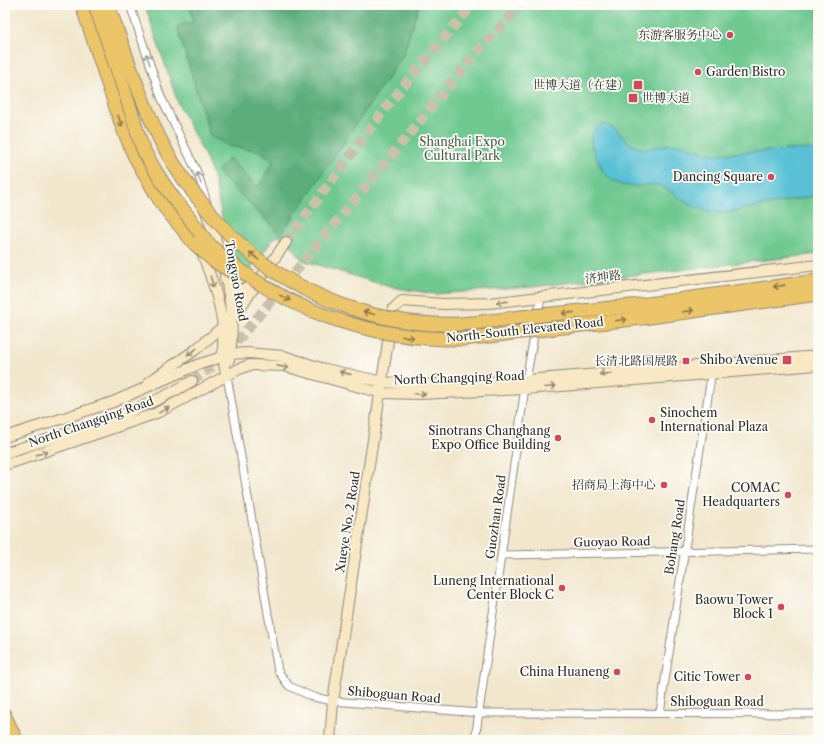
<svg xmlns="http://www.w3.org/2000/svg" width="823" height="745" font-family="'Libre Caslon Text','Noto Serif SC',serif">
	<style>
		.green { fill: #6fc990; stroke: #4d7a5e }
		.forest { fill: #5bad7a; stroke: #436c52 }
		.water { fill: #58c1d5; stroke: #427680 }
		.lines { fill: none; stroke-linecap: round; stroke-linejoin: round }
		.secondary-tunnel { stroke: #cac1ad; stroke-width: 10; stroke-dasharray: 10 5; stroke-linecap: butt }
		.street-casing { stroke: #8e897c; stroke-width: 9 }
		.secondary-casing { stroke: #8e897c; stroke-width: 12 }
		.primary-casing { stroke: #8e897c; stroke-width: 13 }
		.highway-casing { stroke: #8e897c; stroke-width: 15 }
		.street { stroke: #fff; stroke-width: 7 }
		.secondary { stroke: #f8e8c3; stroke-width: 10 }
		.primary { stroke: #edc569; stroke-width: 11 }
		.highway { stroke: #edc569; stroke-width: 13 }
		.highway-bridge-casing { stroke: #8e897c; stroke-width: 15; stroke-linecap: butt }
		.highway-bridge { stroke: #edc569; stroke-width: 13 }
		.oneway { stroke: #a0a0a0 }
		.oneway2 { stroke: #8c784a }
		.oneway3 { stroke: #928a77 }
		.poi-dot { fill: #d1495b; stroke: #fdfcf7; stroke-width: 1.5 }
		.labels { text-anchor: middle; stroke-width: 3.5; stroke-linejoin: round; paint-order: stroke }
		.poi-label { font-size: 12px; fill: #2b2b2b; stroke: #fdfcf7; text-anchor: end }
		.park-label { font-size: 12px; fill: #43624e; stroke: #fdfcf7 }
		.street-label { font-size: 12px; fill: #2b2b2b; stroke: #fdfcf7 }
	</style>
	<rect width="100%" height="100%" fill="#fdfcf7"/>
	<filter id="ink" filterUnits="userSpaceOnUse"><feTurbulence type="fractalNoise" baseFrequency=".025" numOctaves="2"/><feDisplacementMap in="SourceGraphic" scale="8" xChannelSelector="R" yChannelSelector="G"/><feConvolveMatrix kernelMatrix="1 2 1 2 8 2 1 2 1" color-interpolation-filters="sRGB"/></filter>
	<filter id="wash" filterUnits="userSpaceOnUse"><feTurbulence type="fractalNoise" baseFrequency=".012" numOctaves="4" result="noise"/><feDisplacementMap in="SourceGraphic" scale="16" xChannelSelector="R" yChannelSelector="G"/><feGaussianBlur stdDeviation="0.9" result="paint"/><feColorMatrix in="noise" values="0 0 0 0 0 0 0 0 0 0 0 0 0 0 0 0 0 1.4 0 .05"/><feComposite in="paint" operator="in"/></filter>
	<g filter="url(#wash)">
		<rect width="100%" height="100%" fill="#f2e7cd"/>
		<path class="green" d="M 145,5 L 818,5 L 818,254 L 532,287 L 435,294 L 390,287 L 302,260 L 292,246 L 280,237 L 276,236 L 242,280 L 238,281 L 234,276 L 214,179 L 204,154 L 179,106 Z"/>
		<path class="forest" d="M 164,5 L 419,5 L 403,55 L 281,235 L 217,172 L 229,158 L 258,187 L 273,162 L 260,151 L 228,146 L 210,136 L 177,26 L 193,22 L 190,5 Z"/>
		<path class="water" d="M 603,124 C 618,126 623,142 636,147 C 647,152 661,144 673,144 C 688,145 700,153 715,154 L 809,149 L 818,152 L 818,195 L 725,213 C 710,212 695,209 682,200 C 675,195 670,189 662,186 C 653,183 644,186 635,186 C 616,187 604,177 598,160 C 595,154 591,146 591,140 C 592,132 595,126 603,124 Z"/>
	</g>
	<g filter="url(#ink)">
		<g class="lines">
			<path class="secondary-tunnel" d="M 286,242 L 387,106 L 472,5
				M 192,381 L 221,361 L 478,51 L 521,5"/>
			<g class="street-casing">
				<path id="street" d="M 130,5 L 161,97 L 198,174 L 208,206
					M 227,376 L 278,671 L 289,686 L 313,697 L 333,701 L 479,713 L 818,714
					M 502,555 L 818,549
					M 660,713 L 712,370
					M 475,740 L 526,380 L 541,297"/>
			</g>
			<g class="secondary-casing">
				<path id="secondary" d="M 107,62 L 119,92
					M 206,212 C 223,255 238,314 229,360
					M 201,250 C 210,274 220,301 223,327 C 224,344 221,359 227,376
					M 225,278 C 235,292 239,291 255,286
					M 149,382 L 195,350 L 232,319 L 286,242
					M 5,437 L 113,402 L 197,365 L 231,354 L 247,353 L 284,356 L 321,368 L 383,382 L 419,385 L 526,380 L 818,356
					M 5,453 C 69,432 135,416 192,381
					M 5,465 L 157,413 L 239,369 L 250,365 L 284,366 L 381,393 L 420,394 L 525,389 L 818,365
					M 330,740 L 333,701 L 393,309 L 402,301 L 443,304 L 489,303 L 818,265"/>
			</g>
			<g class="primary-casing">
				<path id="primary" d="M 5,714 L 17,740"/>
			</g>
			<g class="highway-casing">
				<path id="highway" d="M 82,5 L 122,126 L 134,155 L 162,204 L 195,244
					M 648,304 L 818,281
					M 650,317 L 818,294"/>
			</g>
			<use href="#street" class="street"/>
			<use href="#secondary" class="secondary"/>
			<use href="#primary" class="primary"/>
			<use href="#highway" class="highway"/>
			<g class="highway-bridge-casing">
				<path id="highway-bridge" d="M 95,5 C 107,39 119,74 130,108 C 135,122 138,138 144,151 C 156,174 171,196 188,216 C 196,227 204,240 214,249 C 283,311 372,340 463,339 L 650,317
					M 108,5 C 125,52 141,102 164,147 C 185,186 223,233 259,260 C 314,302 389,327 458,324 C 479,323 500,320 521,317 C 564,313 606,309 648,304
					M 195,244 L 214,261 L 234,273"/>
			</g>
			<use href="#highway-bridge" class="highway-bridge"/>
		</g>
		<defs><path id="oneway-shaft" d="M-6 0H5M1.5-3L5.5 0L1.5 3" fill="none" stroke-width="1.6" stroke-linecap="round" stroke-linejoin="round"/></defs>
		<g class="oneway">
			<use href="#oneway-shaft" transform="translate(148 59) rotate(-109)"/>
			<use href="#oneway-shaft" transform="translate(199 178) rotate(-109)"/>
		</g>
		<g class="oneway2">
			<use href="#oneway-shaft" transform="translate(120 121) rotate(71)"/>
			<use href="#oneway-shaft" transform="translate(254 256) rotate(-139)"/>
			<use href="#oneway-shaft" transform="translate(779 286) rotate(172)"/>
			<use href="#oneway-shaft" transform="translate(285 298) rotate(28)"/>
			<use href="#oneway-shaft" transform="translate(688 311) rotate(-8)"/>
			<use href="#oneway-shaft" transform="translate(369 313) rotate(-166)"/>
			<use href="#oneway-shaft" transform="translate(568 313) rotate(174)"/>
			<use href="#oneway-shaft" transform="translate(621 320) rotate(-7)"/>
			<use href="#oneway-shaft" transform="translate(408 337) rotate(6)"/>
		</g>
		<g class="oneway3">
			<use href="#oneway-shaft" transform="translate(212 282) rotate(74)"/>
			<use href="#oneway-shaft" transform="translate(502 302) rotate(174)"/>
			<use href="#oneway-shaft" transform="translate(192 352) rotate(144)"/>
			<use href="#oneway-shaft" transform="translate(283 367) rotate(11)"/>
			<use href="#oneway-shaft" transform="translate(345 373) rotate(-167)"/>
			<use href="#oneway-shaft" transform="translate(605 374) rotate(176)"/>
			<use href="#oneway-shaft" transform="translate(550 387) rotate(-5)"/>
			<use href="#oneway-shaft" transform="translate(420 394)"/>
			<use href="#oneway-shaft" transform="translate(164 410) rotate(-29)"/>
			<use href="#oneway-shaft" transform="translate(42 453) rotate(-19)"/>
		</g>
	</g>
	<g class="poi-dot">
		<circle cx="730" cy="35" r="4"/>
		<circle cx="698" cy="72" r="4"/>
		<rect x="633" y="80" width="10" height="10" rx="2"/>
		<rect x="628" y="93" width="10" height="10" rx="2"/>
		<circle cx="771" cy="177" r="4"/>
		<rect x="782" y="355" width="10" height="10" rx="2"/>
		<rect x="682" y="357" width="8" height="8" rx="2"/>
		<circle cx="652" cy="420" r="4"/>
		<circle cx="558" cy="438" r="4"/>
		<circle cx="664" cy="485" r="4"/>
		<circle cx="788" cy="495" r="4"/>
		<circle cx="562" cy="588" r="4"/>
		<circle cx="781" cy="607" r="4"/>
		<circle cx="617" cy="672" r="4"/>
		<circle cx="748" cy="677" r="4"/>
	</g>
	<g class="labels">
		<g class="poi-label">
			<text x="722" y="39">东游客服务中心</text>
			<text x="706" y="76" text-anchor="start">Garden Bistro</text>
			<text x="629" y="89">世博大道（在建）</text>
			<text x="642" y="102" text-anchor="start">世博大道</text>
			<text x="763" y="181">Dancing Square</text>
			<text x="778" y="364">Shibo Avenue</text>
			<text x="678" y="365">长清北路国展路</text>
			<text x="660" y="417" text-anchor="start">Sinochem<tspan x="660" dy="14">International Plaza</tspan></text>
			<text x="550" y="435">Sinotrans Changhang<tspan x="550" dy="14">Expo Office Building</tspan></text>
			<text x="656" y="489">招商局上海中心</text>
			<text x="780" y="492">COMAC<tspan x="780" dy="14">Headquarters</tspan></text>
			<text x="554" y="585">Luneng International<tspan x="554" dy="14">Center Block C</tspan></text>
			<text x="773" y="604">Baowu Tower<tspan x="773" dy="14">Block 1</tspan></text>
			<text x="609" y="676">China Huaneng</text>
			<text x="740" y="681">Citic Tower</text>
		</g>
		<g class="park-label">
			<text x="462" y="146">Shanghai Expo<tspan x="462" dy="14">Cultural Park</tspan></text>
		</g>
		<g class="street-label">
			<text transform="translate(603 277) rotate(-7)" y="4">济坤路</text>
			<text transform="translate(236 281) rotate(80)" y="4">Tongyao Road</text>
			<text transform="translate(525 330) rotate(-6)" y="4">North-South Elevated Road</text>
			<text transform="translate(459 378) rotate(-2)" y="4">North Changqing Road</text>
			<text transform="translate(91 422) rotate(-19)" y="4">North Changqing Road</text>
			<text transform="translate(496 517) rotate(-82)" y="4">Guozhan Road</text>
			<text transform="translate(348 522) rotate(-81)" y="4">Xueye No. 2 Road</text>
			<text transform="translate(675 537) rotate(-81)" y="4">Bohang Road</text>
			<text transform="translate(612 542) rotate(-1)" y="4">Guoyao Road</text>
			<text transform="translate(394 695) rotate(5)" y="4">Shiboguan Road</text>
			<text x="717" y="706">Shiboguan Road</text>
		</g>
	</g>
	<rect width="823" height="745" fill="none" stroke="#fdfcf7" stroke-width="20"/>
</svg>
